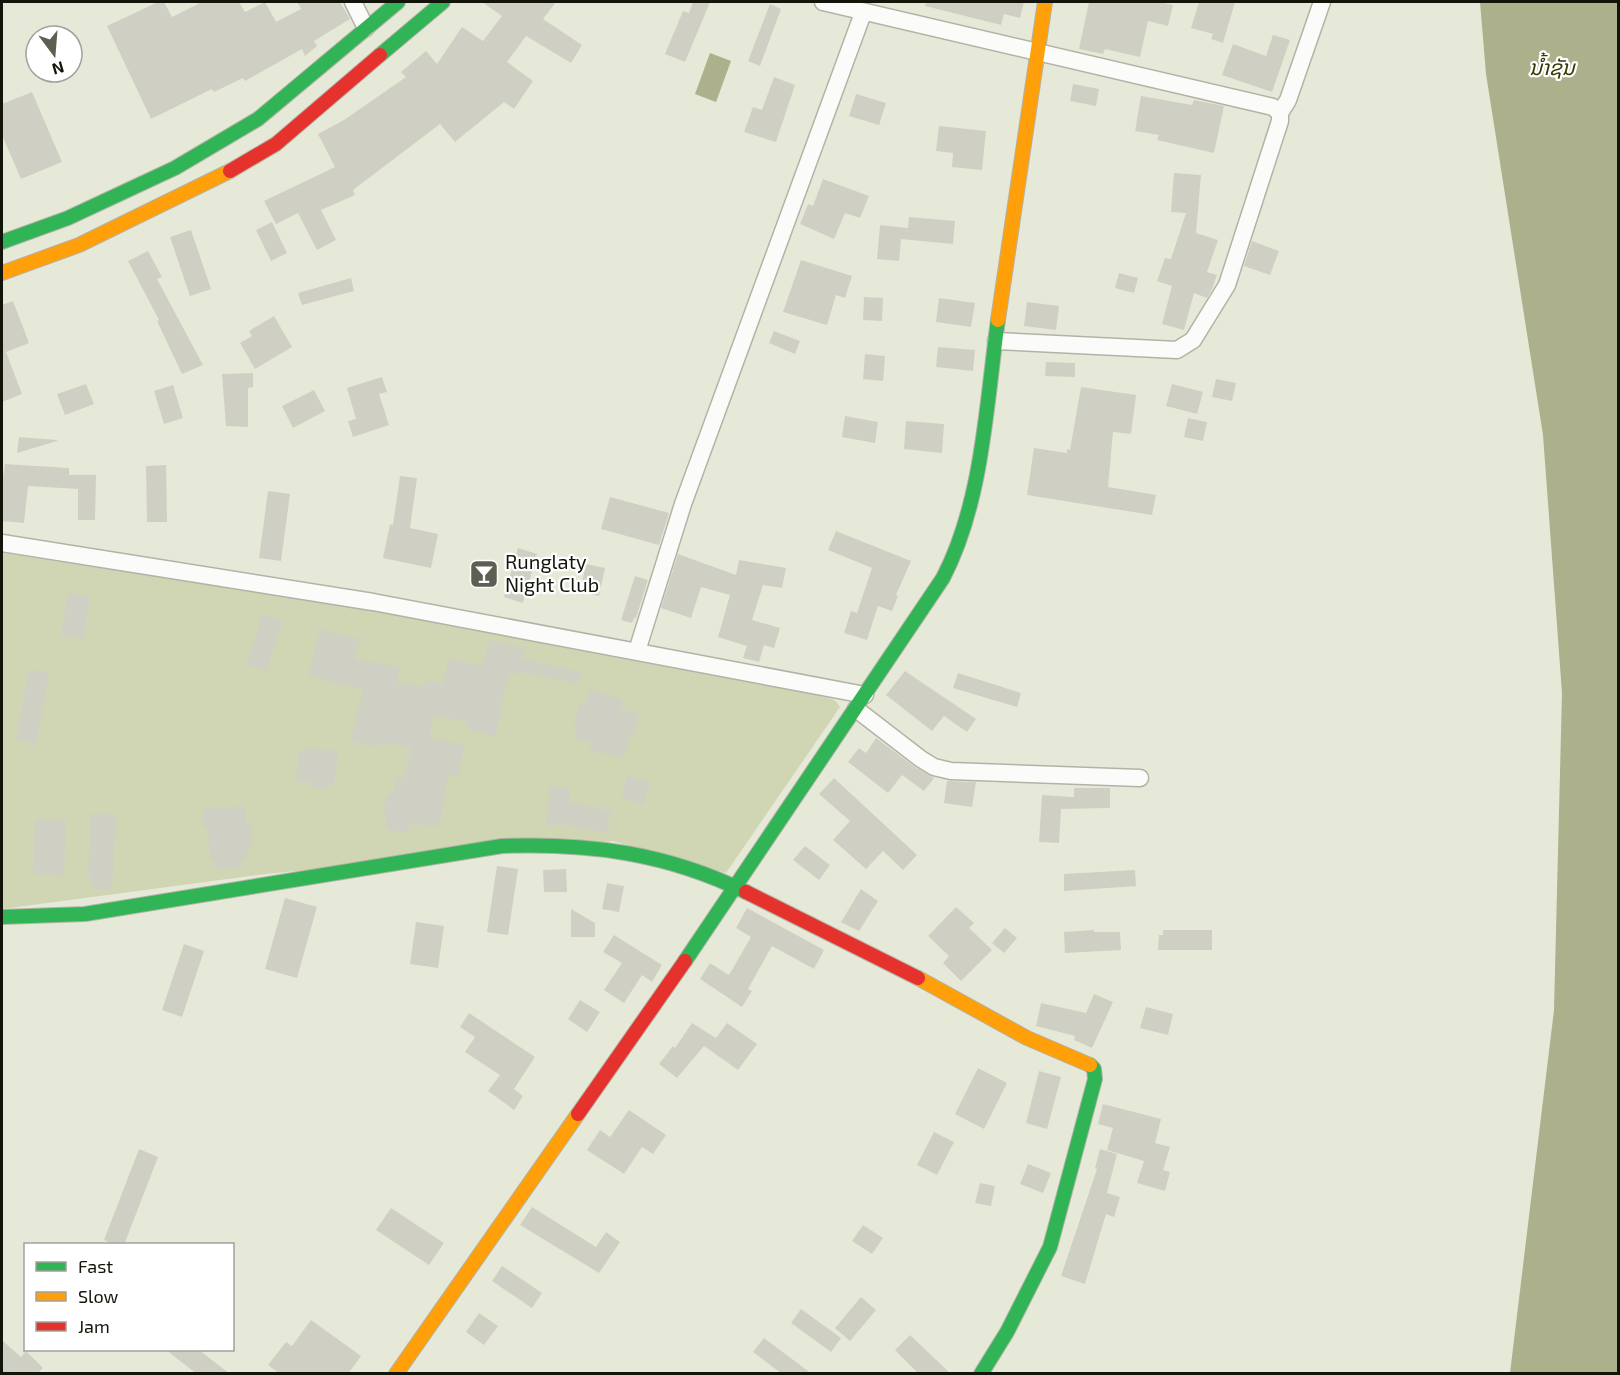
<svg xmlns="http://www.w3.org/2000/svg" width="1620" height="1375" font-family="'Exo 2','Noto Sans Lao',sans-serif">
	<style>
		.green { fill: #d0d5b4 }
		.water { fill: #acb08b }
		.building { fill: #cfd0c3 }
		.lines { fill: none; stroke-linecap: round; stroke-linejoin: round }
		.street-casing { stroke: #b2b3a6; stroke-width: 19 }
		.fast-casing { stroke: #b2b3a6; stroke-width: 16 }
		.slow-casing { stroke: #b2b3a6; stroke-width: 16 }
		.jam-casing { stroke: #b2b3a6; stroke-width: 16 }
		.street { stroke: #fbfcf9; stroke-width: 16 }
		.fast { stroke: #30b455; stroke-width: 14 }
		.slow { stroke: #ff9f0a; stroke-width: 14 }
		.jam { stroke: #e5322d; stroke-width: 14 }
		.labels { text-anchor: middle; stroke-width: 4.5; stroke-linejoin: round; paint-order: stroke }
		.poi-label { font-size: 20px; fill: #13150a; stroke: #fff; text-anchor: start }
		.water-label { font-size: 21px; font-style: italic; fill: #343800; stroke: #fff }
	</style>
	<rect width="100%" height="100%" fill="#e7e9d8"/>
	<path class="green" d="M 2,553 L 317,601 L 769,681 L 835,700 L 840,707 L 726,873 L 613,841 L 266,874 L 2,909 Z"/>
	<path class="water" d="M 1480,2 L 1618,2 L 1618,1373 L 1510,1373 L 1554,1010 L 1562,693 L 1543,435 L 1486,74 Z
		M 710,53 L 731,61 L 716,102 L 695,94 Z"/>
	<path class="building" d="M 158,2 L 164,2 L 172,17 L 202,2 L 239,2 L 245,12 L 265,2 L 276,22 L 301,9 L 297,2 L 340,2 L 350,19 L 314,41 L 317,46 L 305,56 L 302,49 L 245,81 L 243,78 L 214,92 L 212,89 L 151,119 L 107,26 Z
		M 482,2 L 556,2 L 543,19 L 582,45 L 571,63 L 526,36 L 507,62 L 533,81 L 514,109 L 504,102 L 455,142 L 440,124 L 353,190 L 355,195 L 321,210 L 336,240 L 317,250 L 298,213 L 276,224 L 264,201 L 335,167 L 318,134 L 344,120 L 406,77 L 401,72 L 426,51 L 437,64 L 462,27 L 483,41 L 502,16 Z
		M 693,2 L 710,2 L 685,62 L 665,54 L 683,11 L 689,13 Z
		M 926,2 L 1024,2 L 1020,18 L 1004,14 L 1001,25 L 925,6 Z
		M 1089,2 L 1159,2 L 1173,5 L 1168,26 L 1148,21 L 1140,57 L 1105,49 L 1103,54 L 1079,49 Z
		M 1199,2 L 1235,2 L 1223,43 L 1211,39 L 1213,34 L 1191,28 Z
		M 770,4 L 781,9 L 760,66 L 748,61 Z
		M 1273,35 L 1290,40 L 1272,92 L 1222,75 L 1233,44 L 1266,56 Z
		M 774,77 L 795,85 L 776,142 L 744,132 L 753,107 L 762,110 Z
		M 1073,84 L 1099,89 L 1096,106 L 1070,101 Z
		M 32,92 L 62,162 L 21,179 L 2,135 L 2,104 Z
		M 856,94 L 886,103 L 879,125 L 849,116 Z
		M 1141,96 L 1192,105 L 1194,100 L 1224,106 L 1214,153 L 1157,140 L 1159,135 L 1135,131 Z
		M 939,126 L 986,131 L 982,170 L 952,167 L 953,153 L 936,151 Z
		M 1174,173 L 1201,175 L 1196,233 L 1218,240 L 1207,272 L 1217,275 L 1212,289 L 1207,298 L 1194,293 L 1184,330 L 1162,324 L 1172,286 L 1157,281 L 1165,258 L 1171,259 L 1186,213 L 1171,212 Z
		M 823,179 L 869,196 L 860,218 L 845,213 L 834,239 L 800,224 L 808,204 L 813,206 Z
		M 909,217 L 955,221 L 953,244 L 901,239 L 899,261 L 877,259 L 880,225 L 908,228 Z
		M 272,222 L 287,253 L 271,261 L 256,230 Z
		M 191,230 L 211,289 L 190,296 L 170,237 Z
		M 1252,241 L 1279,251 L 1270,275 L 1244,266 Z
		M 148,251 L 162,277 L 157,279 L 203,365 L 182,374 L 157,321 L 159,320 L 128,261 Z
		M 801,260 L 852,276 L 845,298 L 836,295 L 827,325 L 783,312 Z
		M 1119,273 L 1138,278 L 1134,293 L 1115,288 Z
		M 351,278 L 354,291 L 302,305 L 298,293 Z
		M 864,297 L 883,298 L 882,321 L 863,320 Z
		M 939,298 L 975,303 L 971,327 L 936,322 Z
		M 13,301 L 29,343 L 6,352 L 22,394 L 2,402 L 2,305 Z
		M 1027,302 L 1059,306 L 1056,330 L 1024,326 Z
		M 274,316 L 292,347 L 255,369 L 240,343 L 252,336 L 249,331 Z
		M 774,331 L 800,341 L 795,354 L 769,343 Z
		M 938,347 L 975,350 L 973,371 L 936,367 Z
		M 865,354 L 885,356 L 883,381 L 863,379 Z
		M 1046,362 L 1075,363 L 1075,377 L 1045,376 Z
		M 253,373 L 253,387 L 248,388 L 248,427 L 226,426 L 222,374 Z
		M 382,377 L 387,392 L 379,394 L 389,425 L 353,437 L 348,421 L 356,419 L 347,388 Z
		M 1216,379 L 1236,383 L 1232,401 L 1212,397 Z
		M 86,384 L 94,404 L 65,415 L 57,394 Z
		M 1172,384 L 1203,392 L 1197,414 L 1166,406 Z
		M 173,385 L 183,418 L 164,424 L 154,391 Z
		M 1081,387 L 1136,395 L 1131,434 L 1113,432 L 1108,487 L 1156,495 L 1152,515 L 1027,495 L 1034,448 L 1067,453 L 1067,449 L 1070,450 Z
		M 314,390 L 325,411 L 293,428 L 282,406 Z
		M 845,416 L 878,422 L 875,443 L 842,437 Z
		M 1188,418 L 1207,422 L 1203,441 L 1184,437 Z
		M 906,421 L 944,424 L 942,453 L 904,449 Z
		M 19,437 L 57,440 L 57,441 L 17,453 Z
		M 5,464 L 69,468 L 69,475 L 96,475 L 95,520 L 78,520 L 78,489 L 28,486 L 24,523 L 2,521 L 2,484 Z
		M 166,465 L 167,522 L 147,522 L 146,466 Z
		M 400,476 L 417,478 L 410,528 L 438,534 L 431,568 L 383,558 L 390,524 L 393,525 Z
		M 268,491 L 290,494 L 281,561 L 259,558 Z
		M 610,497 L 669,513 L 659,545 L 601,529 Z
		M 836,531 L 911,561 L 896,595 L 898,596 L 892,611 L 878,606 L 867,640 L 844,633 L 851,611 L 857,613 L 872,568 L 828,550 Z
		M 518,548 L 537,554 L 523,603 L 504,597 Z
		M 678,554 L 736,575 L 739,560 L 786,568 L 782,588 L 763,585 L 752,620 L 780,628 L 774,648 L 764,645 L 759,662 L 743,658 L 747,646 L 718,637 L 730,595 L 701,587 L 691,618 L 661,608 Z
		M 586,564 L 605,568 L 599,596 L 580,592 Z
		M 635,576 L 648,580 L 636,618 L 634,618 L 632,623 L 621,620 Z
		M 68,593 L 90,597 L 83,639 L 61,635 Z
		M 262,614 L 282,620 L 267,671 L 247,665 Z
		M 319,629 L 360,639 L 355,659 L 400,667 L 397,683 L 423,687 L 424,680 L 443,684 L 448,659 L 482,666 L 489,640 L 525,648 L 522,659 L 581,672 L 578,684 L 519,671 L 518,675 L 509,673 L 495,736 L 467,729 L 468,722 L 434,715 L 429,738 L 465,745 L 458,777 L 448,775 L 439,827 L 410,823 L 408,833 L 385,829 L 387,817 L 383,817 L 387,794 L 393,795 L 396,778 L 404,779 L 411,748 L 381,742 L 380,747 L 351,741 L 363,689 L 309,676 Z
		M 29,669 L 49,673 L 36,744 L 16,740 Z
		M 905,671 L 976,719 L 967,732 L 944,716 L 932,731 L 886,695 Z
		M 958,673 L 1021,693 L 1017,707 L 953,688 Z
		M 589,689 L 623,700 L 621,710 L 639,714 L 634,735 L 630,734 L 624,758 L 590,750 L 591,742 L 574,738 L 577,726 L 574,725 L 580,701 L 585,703 Z
		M 876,738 L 915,767 L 934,778 L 924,791 L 902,775 L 888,793 L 848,762 L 859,748 L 866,753 Z
		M 308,748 L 338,751 L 334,784 L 330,784 L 329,789 L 310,787 L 310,782 L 296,781 L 299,750 L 307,751 Z
		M 628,776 L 650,783 L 644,804 L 621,798 Z
		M 834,778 L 917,855 L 903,870 L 883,851 L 866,869 L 833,840 L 850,821 L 819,794 Z
		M 947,781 L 976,782 L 972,807 L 944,803 Z
		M 550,786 L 570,788 L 569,802 L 611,811 L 606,833 L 566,825 L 546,825 Z
		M 1074,788 L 1110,788 L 1110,808 L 1061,809 L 1059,843 L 1039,842 L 1042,795 L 1074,797 Z
		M 245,806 L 246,824 L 251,824 L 252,846 L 247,846 L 248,858 L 241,858 L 242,867 L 215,869 L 215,860 L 210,860 L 208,828 L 204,828 L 203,809 Z
		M 91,813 L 116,815 L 112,890 L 93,889 L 94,882 L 90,881 L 90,875 L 88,875 Z
		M 35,820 L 66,821 L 64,875 L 33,874 Z
		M 805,846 L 830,865 L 819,880 L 793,860 Z
		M 497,866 L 518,869 L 508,935 L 487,932 Z
		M 566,869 L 567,892 L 544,892 L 543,870 Z
		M 1135,870 L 1136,886 L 1064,891 L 1064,874 Z
		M 607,883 L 624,886 L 619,912 L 602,909 Z
		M 861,889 L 878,901 L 859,931 L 841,922 Z
		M 285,898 L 317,907 L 297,978 L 265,969 Z
		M 956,907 L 974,923 L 969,928 L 992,950 L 961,981 L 943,963 L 949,956 L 928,936 Z
		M 747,908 L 824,950 L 814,969 L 772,946 L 748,989 L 752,991 L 742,1007 L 700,979 L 710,963 L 729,975 L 751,937 L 736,928 Z
		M 571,909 L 595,923 L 595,937 L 571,937 Z
		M 416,922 L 444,926 L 438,968 L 410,964 Z
		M 1005,928 L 1017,938 L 1004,953 L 992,943 Z
		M 1094,930 L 1094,932 L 1120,932 L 1121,950 L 1065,953 L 1064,932 Z
		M 1163,930 L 1212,930 L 1212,950 L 1158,950 L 1159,935 L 1163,935 Z
		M 614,935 L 662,965 L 652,982 L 642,975 L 624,1003 L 604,990 L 622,963 L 603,952 Z
		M 184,944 L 204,951 L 182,1017 L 162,1010 Z
		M 1094,994 L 1113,1002 L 1092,1048 L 1074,1040 L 1075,1036 L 1036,1026 L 1041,1003 L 1086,1013 Z
		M 580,1000 L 600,1012 L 587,1032 L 568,1019 Z
		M 1146,1007 L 1173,1014 L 1168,1035 L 1140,1028 Z
		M 469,1013 L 535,1057 L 514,1089 L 523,1096 L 514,1110 L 488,1091 L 500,1075 L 465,1052 L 475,1037 L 460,1027 Z
		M 692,1023 L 716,1038 L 727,1023 L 757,1044 L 738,1070 L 704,1046 L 677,1078 L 659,1064 L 673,1046 L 675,1048 Z
		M 978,1068 L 1007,1083 L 984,1129 L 955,1114 Z
		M 1039,1071 L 1061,1077 L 1047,1129 L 1026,1123 Z
		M 1103,1104 L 1161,1119 L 1155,1143 L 1170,1147 L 1163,1170 L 1170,1172 L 1165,1191 L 1137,1183 L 1144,1161 L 1107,1150 L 1113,1128 L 1098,1124 Z
		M 629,1110 L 666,1135 L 653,1154 L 642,1147 L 624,1174 L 587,1150 L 600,1130 L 610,1137 Z
		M 934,1132 L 954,1142 L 937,1175 L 917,1165 Z
		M 139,1149 L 158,1157 L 124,1245 L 117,1245 L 104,1240 Z
		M 1100,1149 L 1117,1154 L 1107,1193 L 1120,1197 L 1114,1217 L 1106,1214 L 1085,1284 L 1061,1276 L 1097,1169 L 1095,1168 Z
		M 1028,1164 L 1051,1173 L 1043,1193 L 1020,1184 Z
		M 980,1183 L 995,1186 L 991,1206 L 975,1203 Z
		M 532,1207 L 596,1247 L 606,1232 L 620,1242 L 599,1273 L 520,1225 Z
		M 391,1208 L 444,1243 L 429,1265 L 376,1230 Z
		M 863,1225 L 883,1238 L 872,1254 L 852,1241 Z
		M 502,1266 L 542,1293 L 532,1308 L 492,1281 Z
		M 861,1297 L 876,1310 L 850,1341 L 835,1328 Z
		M 801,1309 L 841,1338 L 831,1352 L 791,1323 Z
		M 479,1313 L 498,1326 L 484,1345 L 466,1332 Z
		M 311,1320 L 361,1356 L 348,1374 L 280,1374 L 268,1365 L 286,1342 L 292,1346 Z
		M 910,1335 L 951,1374 L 919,1374 L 895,1350 Z
		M 764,1338 L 812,1374 L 782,1374 L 753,1352 Z
		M 2,1340 L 21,1357 L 26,1351 L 43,1368 L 37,1374 L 2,1374 Z
		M 166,1350 L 199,1350 L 230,1374 L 197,1374 Z"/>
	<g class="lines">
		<g class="street-casing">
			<path id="street" d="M 353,2 L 366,28
				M 823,2 L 1273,107 L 1280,113
				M 996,341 L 1177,350 L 1193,340 L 1227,285 L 1280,121 L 1280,113 L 1288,100 L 1322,2
				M 2,543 L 373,602 L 865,695
				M 637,651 L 683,504 L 863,13
				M 856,709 L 921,759 L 934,767 L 951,771 L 1140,778"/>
		</g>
		<g class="fast-casing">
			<path id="fast" d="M 380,55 L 443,2
				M 2,242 L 68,218 L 175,168 L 258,119 L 398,2
				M 2,917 L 85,914 L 502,846 C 590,843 666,853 746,892
				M 685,961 L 943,578 C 983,501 986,405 998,320
				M 981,1374 L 1007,1332 L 1050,1247 L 1095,1079 L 1094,1069 L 1090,1065"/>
		</g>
		<g class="slow-casing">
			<path id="slow" d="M 2,273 L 79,245 L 230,171
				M 998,320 L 1045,2
				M 918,978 L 1027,1038 L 1090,1065
				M 396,1374 L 578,1114"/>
		</g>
		<g class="jam-casing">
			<path id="jam" d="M 230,171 L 276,144 L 380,55
				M 746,892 L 918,978
				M 578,1114 L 685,961"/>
		</g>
		<use href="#street" class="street"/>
		<use href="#fast" class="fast"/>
		<use href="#slow" class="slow"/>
		<use href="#jam" class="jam"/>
	</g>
	<defs>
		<g id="bar-square" transform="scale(1.5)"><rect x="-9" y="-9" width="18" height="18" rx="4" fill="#5d5f52" stroke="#fff"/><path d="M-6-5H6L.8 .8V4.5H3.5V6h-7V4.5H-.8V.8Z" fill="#fff"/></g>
	</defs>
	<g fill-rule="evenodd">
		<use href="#bar-square" x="484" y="574"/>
	</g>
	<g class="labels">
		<g class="poi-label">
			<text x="505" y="569">Runglaty<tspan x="505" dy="23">Night Club</tspan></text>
		</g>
		<g class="water-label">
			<text x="1552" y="75">ນ້ຳຊັນ</text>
		</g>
	</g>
	<rect width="1620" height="1375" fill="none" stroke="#13150a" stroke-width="6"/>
	<rect x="24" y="1243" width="210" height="108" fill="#ffffff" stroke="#a1a19d" stroke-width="1.5"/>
	<rect x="36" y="1262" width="30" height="9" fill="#30b455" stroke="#a1a19d" stroke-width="1.5"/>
	<text x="78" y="1273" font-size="18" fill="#13150a">Fast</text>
	<rect x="36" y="1292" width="30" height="9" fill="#ff9f0a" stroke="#a1a19d" stroke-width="1.5"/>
	<text x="78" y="1303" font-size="18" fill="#13150a">Slow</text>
	<rect x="36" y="1322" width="30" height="9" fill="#e5322d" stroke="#a1a19d" stroke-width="1.5"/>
	<text x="78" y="1333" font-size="18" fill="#13150a">Jam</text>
	<g transform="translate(54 54) rotate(164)"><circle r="28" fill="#ffffff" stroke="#a1a19d" stroke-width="1.5"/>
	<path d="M0-4.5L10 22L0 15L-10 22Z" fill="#5d5f52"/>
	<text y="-9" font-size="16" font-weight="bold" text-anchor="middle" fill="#13150a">N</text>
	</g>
</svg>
